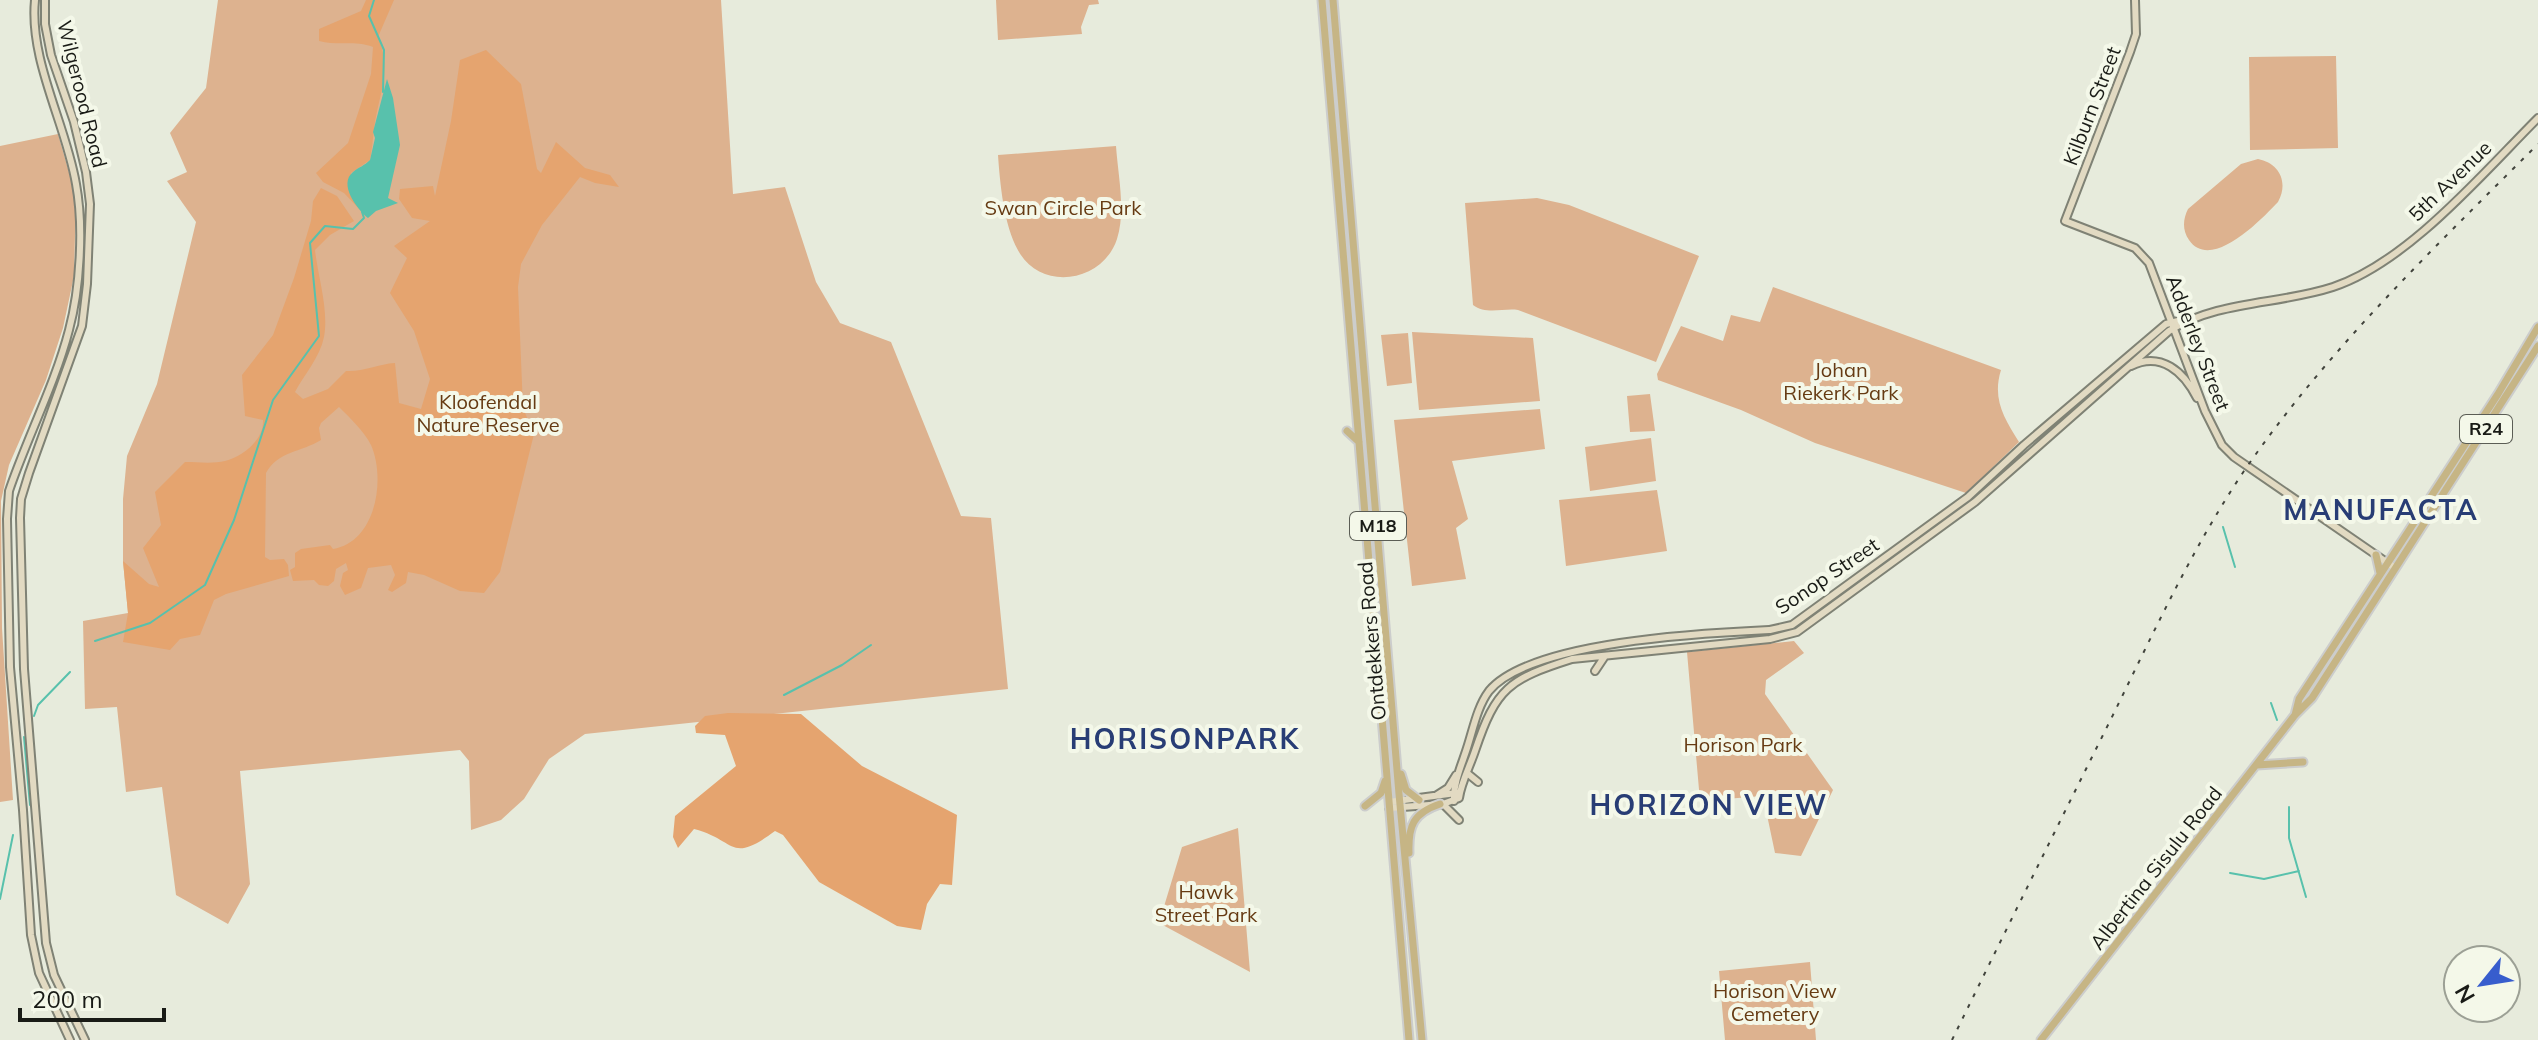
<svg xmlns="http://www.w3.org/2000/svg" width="2538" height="1040" font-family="Mulish,sans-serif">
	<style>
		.green { fill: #ddb28f }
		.forest { fill: #e5a46f }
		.water { fill: #58c1ac }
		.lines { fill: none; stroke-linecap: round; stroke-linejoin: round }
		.stream { stroke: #58c1ac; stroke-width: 2 }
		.secondary-casing { stroke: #7f8275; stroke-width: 10 }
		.primary-casing { stroke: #cccdcc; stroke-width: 11 }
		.secondary { stroke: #e2dac2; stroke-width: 6 }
		.primary { stroke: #c6b585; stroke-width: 7 }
		.rail { stroke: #41433c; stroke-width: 2; stroke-dasharray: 4 8; stroke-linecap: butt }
		.labels { text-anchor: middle; stroke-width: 8; stroke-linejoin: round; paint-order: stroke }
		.shield { fill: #f4f8e9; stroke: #5b5d55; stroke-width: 2 }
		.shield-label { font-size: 18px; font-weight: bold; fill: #191b16 }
		.street-label { font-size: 20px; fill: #191b16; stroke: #f4f8e9 }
		.park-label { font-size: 20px; fill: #663b13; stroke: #f4f8e9 }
		.district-label { font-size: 28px; font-weight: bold; letter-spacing: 2px; fill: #283d75; stroke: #f4f8e9 }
	</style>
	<rect width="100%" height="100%" fill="#e7ebdc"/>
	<path class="green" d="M 218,0 L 721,0 L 733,194 L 785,187 L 816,282 L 840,323 L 891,342 L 961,516 L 991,518 L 1008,689 L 585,734 L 549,759 L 524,799 L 501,820 L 471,830 L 469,761 L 460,750 L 240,771 L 250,884 L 228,924 L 176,895 L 162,787 L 126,792 L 117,707 L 85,709 L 83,621 L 128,613 L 123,561 L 123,499 L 127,456 L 157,384 L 196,222 L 167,181 L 187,172 L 170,133 L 206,88 Z
		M 996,0 L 1098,0 L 1099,4 L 1089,5 L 1081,27 L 1082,34 L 998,40 Z
		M 2336,56 L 2338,148 L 2250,150 L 2249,57 Z
		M 58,134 L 76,197 L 74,276 L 63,328 L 46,380 L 9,465 L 1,501 L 2,628 L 13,800 L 0,802 L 0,146 Z
		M 1116,146 C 1118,175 1126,211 1117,239 C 1103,282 1042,292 1019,252 C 1004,227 1000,184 998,155 Z
		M 2258,159 C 2279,163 2289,182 2278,202 C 2261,220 2211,272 2189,240 C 2182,230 2183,219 2188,209 L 2241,164 Z
		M 1537,198 L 1569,205 L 1699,256 L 1656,362 L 1518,310 C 1503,308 1486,315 1473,305 L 1465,203 Z
		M 1773,287 L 2001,370 C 1992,399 2004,418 2019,442 L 1966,493 L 1815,443 L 1741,410 L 1658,380 L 1657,374 L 1681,326 L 1723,341 L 1731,315 L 1760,322 Z
		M 1412,332 L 1533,338 L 1540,401 L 1419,410 Z
		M 1408,333 L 1412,383 L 1387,386 L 1381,335 Z
		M 1650,394 L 1655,431 L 1630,432 L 1627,396 Z
		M 1540,409 L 1545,449 L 1452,461 L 1468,519 L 1456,528 L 1466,579 L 1412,586 L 1394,420 Z
		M 1651,438 L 1656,481 L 1590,491 L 1585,447 Z
		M 1657,490 L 1667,551 L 1566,566 L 1559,500 Z
		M 1794,641 L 1804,653 L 1766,680 L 1765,694 L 1833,790 L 1801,856 L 1775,853 L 1763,796 L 1700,801 L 1687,652 Z
		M 1238,828 L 1250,972 L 1159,923 L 1182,847 Z
		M 1810,962 L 1816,1040 L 1725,1040 L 1719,971 Z"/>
	<path class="forest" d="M 366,0 L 394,0 L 378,37 C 393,72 378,95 374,129 C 373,139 372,149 370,160 L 351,173 L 353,199 L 362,212 L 344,193 L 323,182 L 316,173 L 348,143 L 371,74 L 373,47 C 355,40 338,46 319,41 L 319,29 L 361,11 Z
		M 486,50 L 521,84 L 537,169 L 541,173 L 556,142 L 585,168 L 610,175 L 619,187 L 595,183 L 580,177 L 542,225 L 521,264 L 518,287 L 523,408 L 534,434 L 500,572 L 484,593 L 460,591 L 424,575 L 408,572 L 406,583 L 392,592 L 388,590 L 395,575 L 391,565 L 368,568 L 361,588 L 345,595 L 340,586 L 343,573 L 348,570 L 346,563 L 336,569 L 334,581 L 328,586 L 319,585 L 314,580 L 293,581 L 290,570 L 295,567 L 295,553 L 301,549 L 330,545 L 333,549 C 376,542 386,479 371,445 C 364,431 350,418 339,407 L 321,423 L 319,428 L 321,440 C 302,452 278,451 266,473 L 265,557 L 270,560 L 284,559 L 288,565 L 289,576 L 226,594 L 214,600 L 200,635 L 180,639 L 170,650 L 123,642 L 128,613 L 123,561 L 149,584 L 159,587 L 143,548 L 161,525 L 155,492 L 185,462 C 197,462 213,464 225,461 C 243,456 264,440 263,420 L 245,416 L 242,375 L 273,335 L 294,278 L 311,221 L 313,201 L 321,188 L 337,196 L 354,221 L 330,235 L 315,250 C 318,277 329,310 324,337 C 320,357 304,375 295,392 L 303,399 L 328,389 L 346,371 C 363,372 378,364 395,363 L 399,403 L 421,409 L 430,379 L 414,331 L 390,293 L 407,258 L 394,246 L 430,221 L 412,218 L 399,199 L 400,189 L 433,186 L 435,196 L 451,121 L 460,60 Z
		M 728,713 L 801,714 L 862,766 L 957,815 L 952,885 L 940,884 L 927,904 L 921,930 L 897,926 L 819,882 L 783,835 L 775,831 C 729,865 737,840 694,829 L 678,848 L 673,837 L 675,816 L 736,766 L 725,735 L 696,733 L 695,726 L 705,716 Z"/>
	<path class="water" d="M 387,79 L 393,98 L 400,145 L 388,198 L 398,203 L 376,211 L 368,218 C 357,209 338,184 353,172 C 359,167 364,166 370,160 L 375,138 L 373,132 Z"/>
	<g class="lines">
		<path class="stream" d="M 374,0 L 369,16 L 384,50 L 383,92
			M 2223,527 L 2235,567
			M 95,641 L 150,623 L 205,585 L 234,520 L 273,400 L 319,336 L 310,243 L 325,226 L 353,229 L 364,218 L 362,212
			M 784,695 L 842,665 L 871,645
			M 2271,703 L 2277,720
			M 34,716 L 38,705 L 70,672
			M 24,737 L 30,805
			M 2289,807 L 2289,838 L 2306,897
			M 2230,873 L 2264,879 L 2299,871
			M 0,899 L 13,835"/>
		<g class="secondary-casing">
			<path id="secondary" d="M 35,0 C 29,61 66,124 76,184 C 84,227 80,289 69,330 C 55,384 27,438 9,491 L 7,519 L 10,667 L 23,810 L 31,935 L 39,973 L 70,1040
				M 45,0 L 45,24 L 51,55 L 74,122 L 86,172 L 90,204 L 87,284 L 82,326 L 29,473 L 21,499 L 20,518 L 24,669 L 46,943 L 54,975 L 85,1040
				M 2135,0 L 2136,34 L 2130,52 L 2065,221 L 2135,248 L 2149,263 L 2205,411 L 2222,445 L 2234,457 L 2395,568
				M 2131,366 C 2161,351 2184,372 2197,398
				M 1595,671 L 1605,656
				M 1467,773 L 1478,782
				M 1437,795 L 1448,788 L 1456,775
				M 1454,801 C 1453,783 1462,764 1467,748 C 1473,730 1477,707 1489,691 C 1530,641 1706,633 1770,630 L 1792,625 L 1968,497 L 2024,445 L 2166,324 L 2186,319
				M 1389,802 L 1456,793
				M 1443,804 L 1459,820
				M 1389,808 L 1443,804 L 1459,798 C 1461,783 1470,766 1475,751 C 1496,688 1509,679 1572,659 L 1770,639 L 1797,632 L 1975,502 L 2169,331 C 2219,300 2278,305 2333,287 C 2408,262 2482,174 2538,118"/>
		</g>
		<g class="primary-casing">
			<path id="primary" d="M 1322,0 L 1409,1040
				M 1333,0 L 1399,794 L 1422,1040
				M 1347,431 L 1359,442
				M 2376,555 L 2380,573
				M 2295,715 L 2299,699 L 2498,394 L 2538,327
				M 2257,765 L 2303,762
				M 1401,774 L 1406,790 L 1419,800
				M 1365,806 L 1381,793 L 1385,781
				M 1409,853 C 1408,826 1413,813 1440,804
				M 2041,1040 L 2295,715 L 2312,698 L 2538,346"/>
		</g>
		<use href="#secondary" class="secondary"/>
		<use href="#primary" class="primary"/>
		<path class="rail" d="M 1952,1040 C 2004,934 2057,827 2110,721 C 2152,636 2191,550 2244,471 C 2328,349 2434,248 2538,144"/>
	</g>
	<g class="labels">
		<g class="shield">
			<rect x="2460" y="415" width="52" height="28" rx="6"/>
			<rect x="1350" y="512" width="56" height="28" rx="6"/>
		</g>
		<g class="shield-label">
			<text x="2486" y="435">R24</text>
			<text x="1378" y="532">M18</text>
		</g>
		<g class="street-label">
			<text transform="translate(82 94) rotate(76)" y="7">Wilgerood Road</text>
			<text transform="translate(2092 106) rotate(-69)" y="7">Kilburn Street</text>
			<text transform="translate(2450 181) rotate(-44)" y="7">5th Avenue</text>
			<text transform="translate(2198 343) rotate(69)" y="7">Adderley Street</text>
			<text transform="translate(1827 576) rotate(-34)" y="7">Sonop Street</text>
			<text transform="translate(1372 641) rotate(-95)" y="7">Ontdekkers Road</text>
			<text transform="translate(2156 868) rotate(-52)" y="7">Albertina Sisulu Road</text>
		</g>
		<g class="park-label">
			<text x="1063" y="215">Swan Circle Park</text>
			<text x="1841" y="377">Johan<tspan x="1841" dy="23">Riekerk Park</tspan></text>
			<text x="488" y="409">Kloofendal<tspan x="488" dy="23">Nature Reserve</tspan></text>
			<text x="1743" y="752">Horison Park</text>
			<text x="1206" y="899">Hawk<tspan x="1206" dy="23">Street Park</tspan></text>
			<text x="1775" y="998">Horison View<tspan x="1775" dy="23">Cemetery</tspan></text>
		</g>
		<g class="district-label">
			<text x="2381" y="520">MANUFACTA</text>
			<text x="1185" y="749">HORISONPARK</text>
			<text x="1709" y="815">HORIZON VIEW</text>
		</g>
	</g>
	<g transform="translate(2482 984) rotate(240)"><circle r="38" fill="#f4f8e9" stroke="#9ca095" stroke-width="2"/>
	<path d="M0-6L14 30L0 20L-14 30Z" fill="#375dcd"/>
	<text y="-12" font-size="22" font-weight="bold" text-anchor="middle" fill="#191b16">N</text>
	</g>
	<path d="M20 1008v12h144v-12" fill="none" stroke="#191b16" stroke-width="4"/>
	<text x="32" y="1008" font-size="24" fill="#191b16" stroke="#f4f8e9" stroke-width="6" paint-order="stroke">200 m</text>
</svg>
